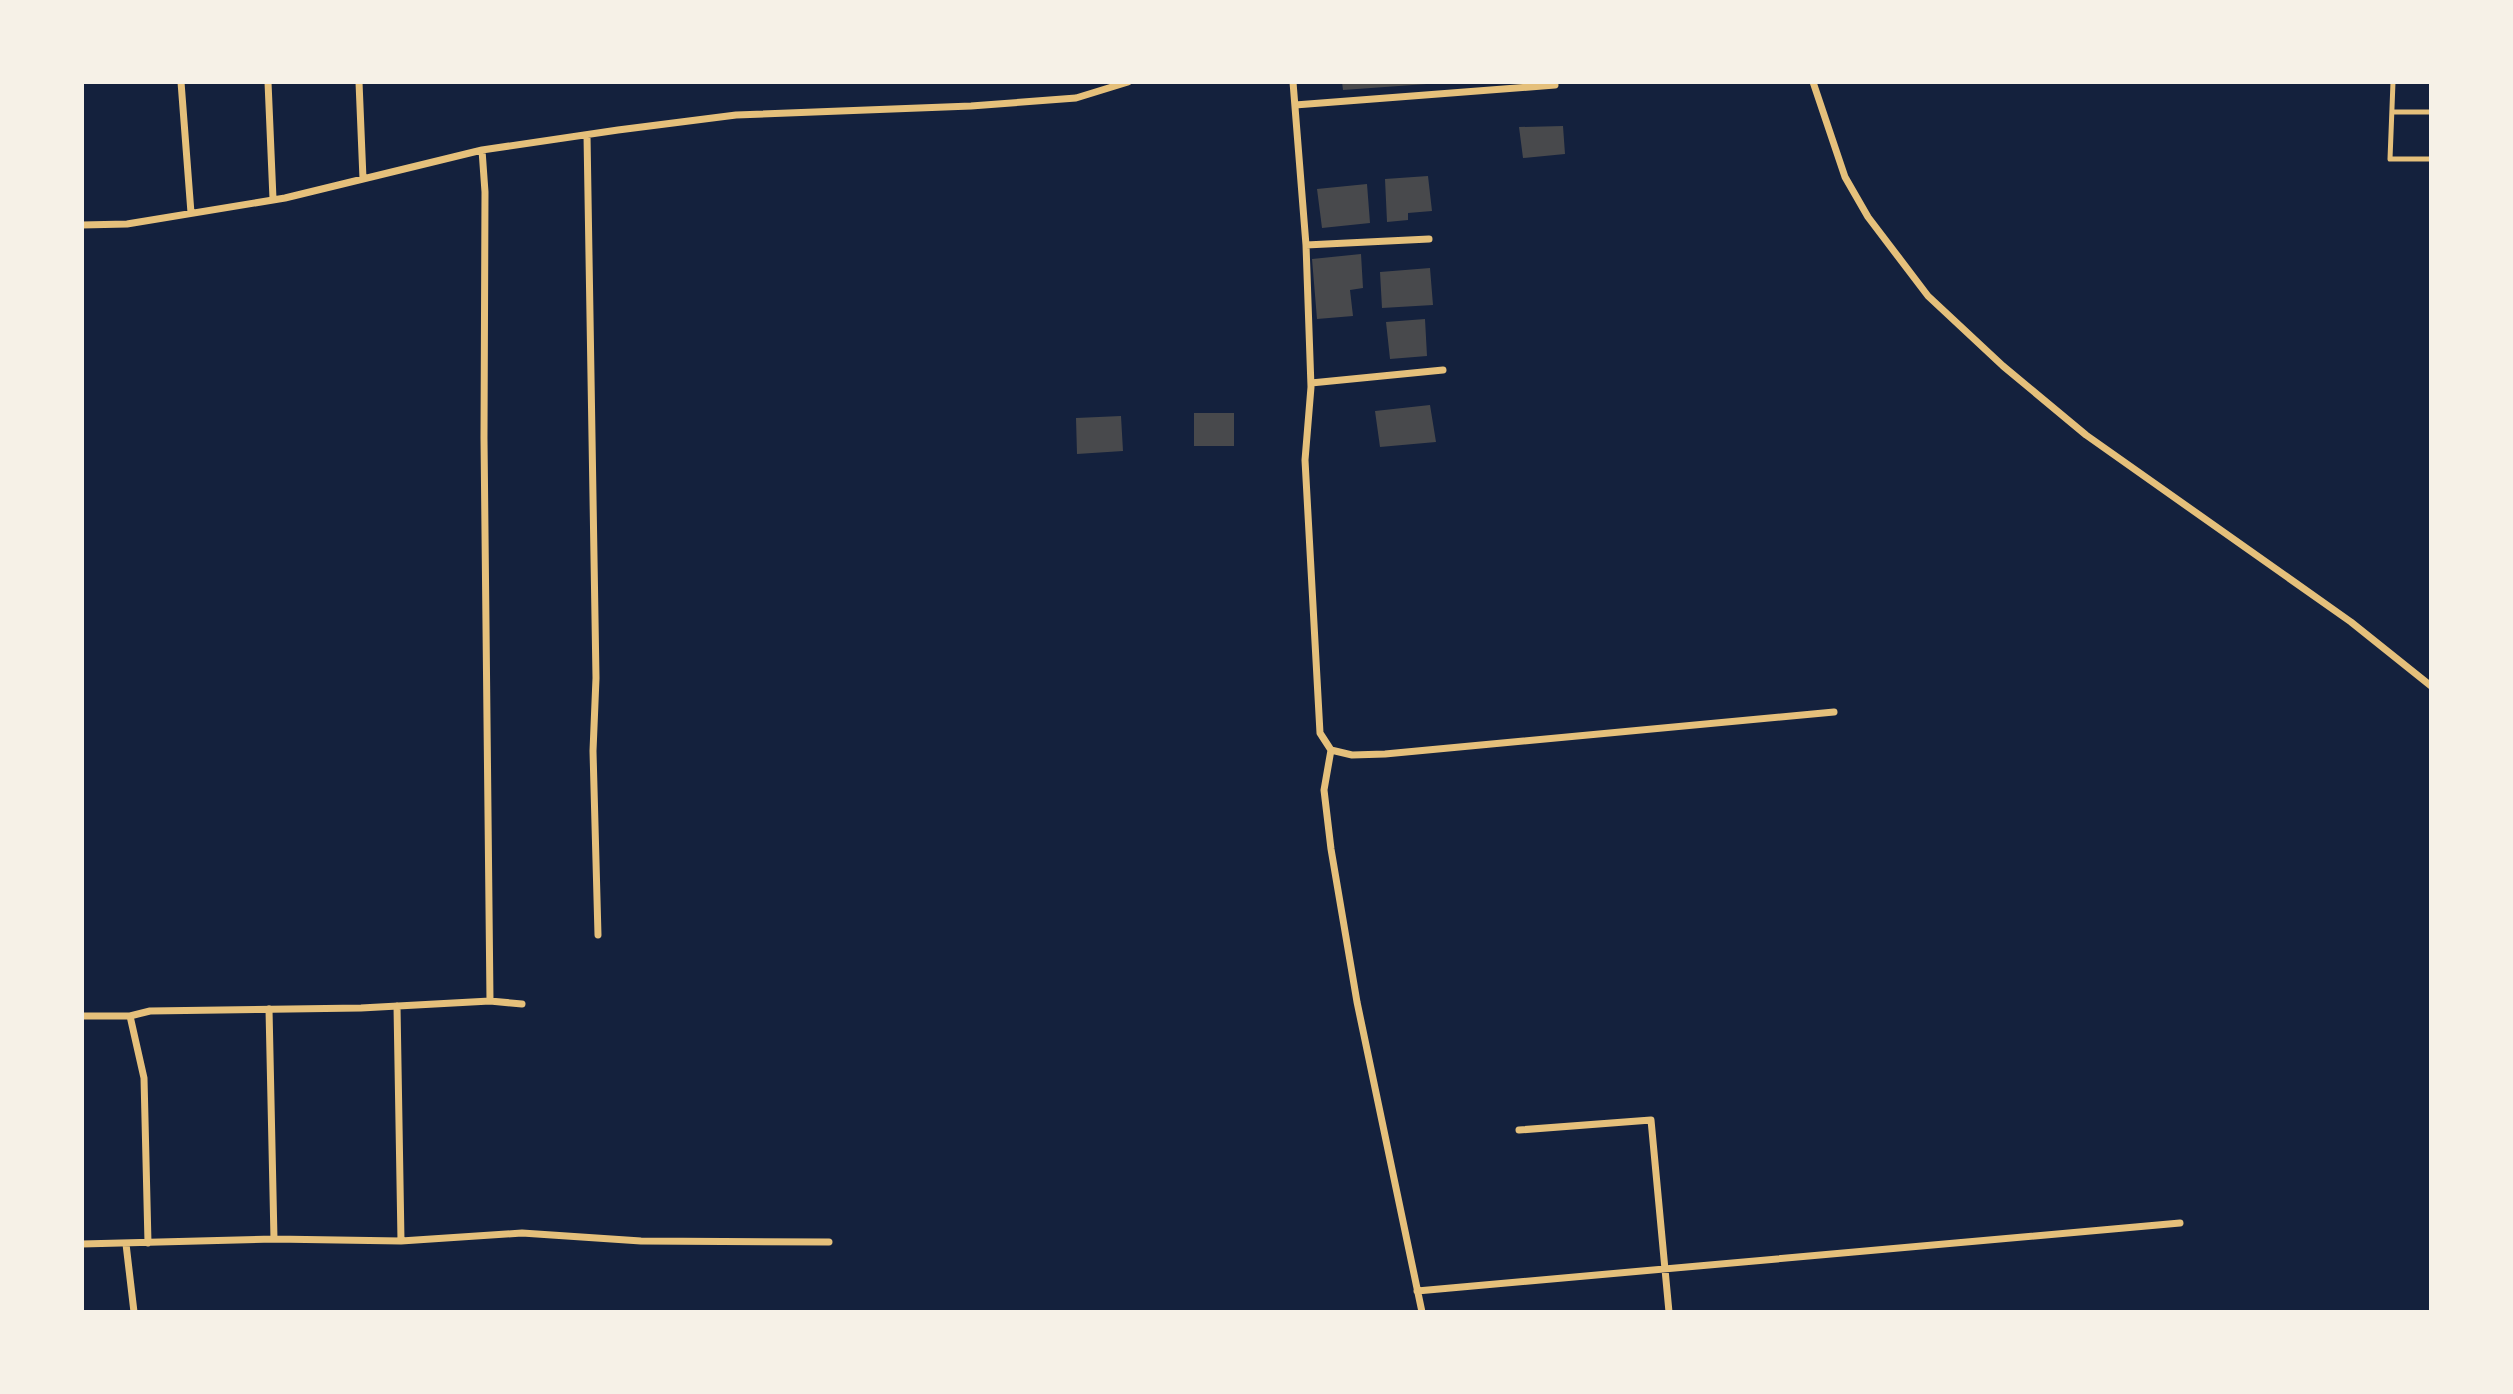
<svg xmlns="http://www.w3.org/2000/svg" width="2513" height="1394" font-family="Jost,sans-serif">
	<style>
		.building { fill: #48494c }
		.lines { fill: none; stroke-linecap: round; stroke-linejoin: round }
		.service { stroke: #e5c07b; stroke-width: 5 }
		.minor { stroke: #e5c07b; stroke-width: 7 }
	</style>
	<rect width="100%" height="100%" fill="#14213d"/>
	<path class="building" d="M 1342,82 L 1427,82 L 1427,84 L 1343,90 Z
		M 1563,126 L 1565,154 L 1523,158 L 1519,127 Z
		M 1428,176 L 1432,211 L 1408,213 L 1408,220 L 1387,222 L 1385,179 Z
		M 1367,184 L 1370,223 L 1322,228 L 1317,189 Z
		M 1361,254 L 1363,288 L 1350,290 L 1353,316 L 1317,319 L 1312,259 Z
		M 1430,268 L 1433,305 L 1382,308 L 1380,272 Z
		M 1425,319 L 1427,356 L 1390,359 L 1386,322 Z
		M 1430,405 L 1436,442 L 1380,447 L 1375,411 Z
		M 1194,413 L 1234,413 L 1234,446 L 1194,446 Z
		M 1121,416 L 1123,451 L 1077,454 L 1076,418 Z"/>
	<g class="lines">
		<path class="service" d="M 2393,82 L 2390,159 L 2431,159
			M 2392,112 L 2431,112"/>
		<path class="minor" d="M 181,82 L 191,213
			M 268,82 L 273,199
			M 359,82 L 363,179
			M 1293,82 L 1306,245 L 1311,387 L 1305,460 L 1320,733 L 1331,750 L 1352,755 L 1385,754 L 1834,712
			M 1813,82 L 1845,177 L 1868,217 L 1928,296 L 2003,366 L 2086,435 L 2351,622 L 2431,686
			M 1295,105 L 1555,85
			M 587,135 L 596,678 L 593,751 L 598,935
			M 482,150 L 485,192 L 484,438 L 490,1001
			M 82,225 L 127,224 L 285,198 L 482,150 L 618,130 L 736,115 L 971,106 L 1076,98 L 1128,82
			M 1306,245 L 1429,239
			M 1311,383 L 1443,370
			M 1331,750 L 1324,790 L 1331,849 L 1357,1002 L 1422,1312
			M 397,1006 L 401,1241
			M 269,1009 L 274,1239
			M 82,1016 L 130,1016 L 150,1011 L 361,1008 L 490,1001 L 522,1004
			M 130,1016 L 144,1078 L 148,1243
			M 1519,1130 L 1651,1120 L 1669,1312
			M 82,1244 L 274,1239 L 401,1241 L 522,1233 L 641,1241 L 829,1242
			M 126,1244 L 134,1312
			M 1417,1291 L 2180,1223"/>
	</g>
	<rect width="2513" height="1394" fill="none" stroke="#f6f1e7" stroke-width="168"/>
</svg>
